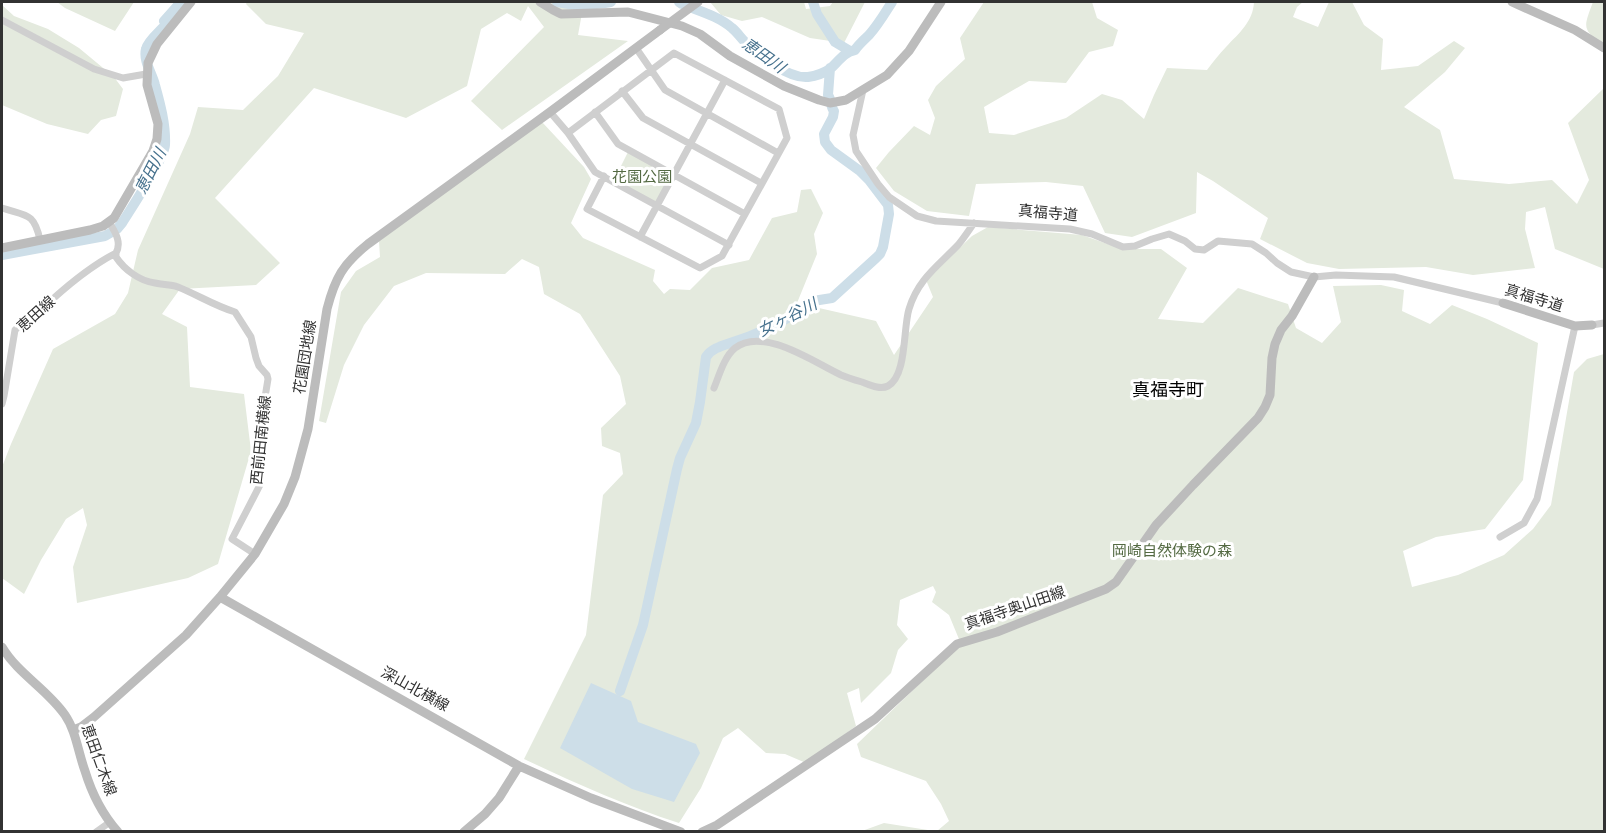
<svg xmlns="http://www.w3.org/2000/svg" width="1606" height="833" font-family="'Varela Round','Noto Sans JP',sans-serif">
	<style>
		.green { fill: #e4eade }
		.water { fill: #cddee8 }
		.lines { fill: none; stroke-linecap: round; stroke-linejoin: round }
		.river { stroke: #cddee8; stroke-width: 10 }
		.street { stroke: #cfcfcf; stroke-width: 7 }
		.secondary { stroke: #bcbcbc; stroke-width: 9 }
		.secondary-bridge { stroke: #bcbcbc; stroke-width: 9 }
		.labels { text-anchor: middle; stroke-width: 6; stroke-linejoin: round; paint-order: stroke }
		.park-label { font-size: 15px; fill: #546a43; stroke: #fff }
		.street-label { font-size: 15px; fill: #323232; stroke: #fff }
		.water-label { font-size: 16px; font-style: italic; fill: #46718d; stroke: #fff }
		.quarter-label { font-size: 18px; fill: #000; stroke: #fff }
	</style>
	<rect width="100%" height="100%" fill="#fff"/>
	<path class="green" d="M 57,2 L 134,2 L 115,31 L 65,8 Z
		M 247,2 L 584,2 L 578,35 L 628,41 L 502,130 L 471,101 L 544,27 L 528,6 L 521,21 L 507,13 L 481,29 L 467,86 L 406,118 L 314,88 L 215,198 L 280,263 L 256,285 L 180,289 L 162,314 L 187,327 L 190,387 L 244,394 L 251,451 L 218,564 L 188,578 L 77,603 L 73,567 L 87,525 L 83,508 L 66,519 L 41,560 L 24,594 L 2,578 L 2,467 L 11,444 L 53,349 L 115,314 L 128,293 L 138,250 L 190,134 L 198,107 L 243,110 L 278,76 L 304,33 L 266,24 L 246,4 Z
		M 710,2 L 804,2 L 806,9 L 830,6 L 833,2 L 865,2 L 844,43 L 810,38 L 762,17 L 742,21 L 721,15 Z
		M 984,2 L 1092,2 L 1097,18 L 1118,30 L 1113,46 L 1089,52 L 1066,83 L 1029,81 L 984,107 L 989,133 L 1014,135 L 1066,118 L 1102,94 L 1122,100 L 1144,119 L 1154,95 L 1167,68 L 1207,70 C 1213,62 1219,54 1226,47 C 1239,33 1253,22 1254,2 L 1303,2 L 1297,7 L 1293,17 L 1318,27 L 1329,2 L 1352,2 L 1364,25 L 1383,39 L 1381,70 L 1418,66 L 1454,41 L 1465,48 L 1445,72 L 1404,107 L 1440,130 L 1454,179 L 1509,184 L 1552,180 L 1577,204 L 1589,180 L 1568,123 L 1604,88 L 1604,269 L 1555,249 L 1545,207 L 1526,212 L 1525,229 L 1535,268 L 1473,275 L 1426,267 L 1339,269 L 1307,263 L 1260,239 L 1268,218 L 1213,181 L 1197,172 L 1196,213 L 1132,237 L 1105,233 L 1083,186 L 1046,182 L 976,184 L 969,216 L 927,211 L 894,191 L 876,168 L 889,152 L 914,126 L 930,135 L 935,118 L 928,100 L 936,86 L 965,59 L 960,38 Z
		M 1593,2 L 1604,2 L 1604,47 C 1582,28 1583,29 1593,2 Z
		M 2,5 L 14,16 L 48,29 L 79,48 L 114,77 L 123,89 L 116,116 L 101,120 L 88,134 L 47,124 L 2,105 Z
		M 542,122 L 584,167 L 591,179 L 571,223 L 583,238 L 655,270 L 653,281 L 664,294 L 670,289 L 690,290 L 712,268 L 749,260 L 772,218 L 797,212 L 801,190 L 811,189 L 823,213 L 814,234 L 817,254 L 797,303 L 876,321 L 894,355 L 933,297 L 926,280 L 972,236 L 988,227 L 1082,235 L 1122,249 L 1161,249 L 1187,268 L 1158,319 L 1203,323 L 1238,288 L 1288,304 L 1296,328 L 1322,343 L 1341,322 L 1333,286 L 1381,285 L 1404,290 L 1402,311 L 1430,324 L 1452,305 L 1487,319 L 1538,343 L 1523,480 L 1485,529 L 1436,537 L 1403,551 L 1412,587 L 1458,575 L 1504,555 L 1533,529 L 1551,505 L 1574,372 L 1587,359 L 1604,354 L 1604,831 L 937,831 L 949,821 L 941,804 L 926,781 L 861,757 L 857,744 L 961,644 L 949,615 L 932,602 L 936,592 L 933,586 L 900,600 L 897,625 L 908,639 L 898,650 L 891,673 L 861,703 L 859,688 L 847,693 L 856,726 L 806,763 L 785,754 L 766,753 L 738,728 L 723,738 L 701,788 L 679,823 C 626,806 575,783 524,759 L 586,635 L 603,495 L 623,474 L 620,453 L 602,446 L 601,428 L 626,404 L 620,376 L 580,314 L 544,294 L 539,267 L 522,259 L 505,274 L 426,273 L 394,286 L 364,325 L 344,365 L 326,423 L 319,421 L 341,292 L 356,271 L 380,257 L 379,241 Z
		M 628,152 L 671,174 L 656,203 L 614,180 Z
		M 884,823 L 934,831 L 862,831 Z"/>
	<path class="water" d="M 591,683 L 631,701 L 638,722 L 696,744 L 700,753 L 674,802 L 632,789 L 560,748 Z"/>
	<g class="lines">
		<path class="river" d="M 557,2 C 574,6 594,5 611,2
			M 679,2 L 682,4 C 699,11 718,16 732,28 C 737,32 740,37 745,42 C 759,55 788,79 808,77 C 815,76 824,73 830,69 C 838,62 844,52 855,50 C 859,44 864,40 869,35 C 878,25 885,13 892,2
			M 813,2 L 817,14 L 835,42 L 850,51
			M 2,255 L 105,236 L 117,229 L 122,223 C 132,207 164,159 165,145 C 166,125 160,103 155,85 C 152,73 143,61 146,49 C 148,40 161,31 166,24 L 164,21 L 181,2
			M 620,691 L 643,625 L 677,469 L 680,458 L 696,423 L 700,402 L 706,357 C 711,349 721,346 730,343 C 761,334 782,322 809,305 L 813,301 L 832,298 L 876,258 L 880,254 L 883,247 L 889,214 L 888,205 L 869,180 L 860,171 L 831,150 L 825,142 L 824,134 L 833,117 L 834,111 C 830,106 832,100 828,95 L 830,68"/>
		<path class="street" d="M 2,20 L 94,69 L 123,78 L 146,74
			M 636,48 L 665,90 L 778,153
			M 863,90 L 853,135 L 856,151 L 878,184 L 889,197 L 917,216 L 936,221 L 1070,229 L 1092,234 L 1123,247 L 1135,246 L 1152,239 L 1169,234 L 1185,241 L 1195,249 L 1204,250 L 1218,241 L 1252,244 L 1266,253 L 1277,263 L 1291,272 L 1314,277 L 1336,275 L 1394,277 L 1503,303
			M 622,91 L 643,118 L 761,183
			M 550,112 L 568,133 L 595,172 L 729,245
			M 595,112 L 618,144 L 745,214
			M 568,133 L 674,53 L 779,109 L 787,138 L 722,256 L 700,268 L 587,209 L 604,176
			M 2,208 C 26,216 34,212 40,240
			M 109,222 C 115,232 122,242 116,253
			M 640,237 L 725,80
			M 116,253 L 116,257 C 124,269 139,281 155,283 C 163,285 170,284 178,287 C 198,295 215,306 235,312 L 251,337 L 256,358 L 259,366 L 267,375 L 268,379 L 260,428 L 260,485 L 232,539 L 255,554
			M 1592,325 L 1604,323
			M 714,388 C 719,376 724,357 735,348 C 763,326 815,363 841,375 C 848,378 855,380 862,382 C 870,385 880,390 888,386 C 907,376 903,328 909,309 C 918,279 938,266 958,245 C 964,238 969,230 974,223
			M 2,404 L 4,396 L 15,330 C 23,322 33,318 41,310 C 63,289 89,267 116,253
			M 1500,537 L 1524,523 L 1537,499 L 1575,326
			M 96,832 L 110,822"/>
		<path class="secondary" d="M 540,2 L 553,10 L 561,14 L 628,12 L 682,26 L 700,34 L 730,56 L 784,86 L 819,100 L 830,103 L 846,100 L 887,75 L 909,51 L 941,2
			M 1512,2 L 1575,30 L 1604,48
			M 2,248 L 90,230 L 103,226 L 114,218 L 153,151 L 157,139 L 158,124 L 147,85 L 148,63 L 157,44 L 191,2
			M 1503,303 L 1575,326 L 1592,325
			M 220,597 L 519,766 L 591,798 L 681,832
			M 2,647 C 18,674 47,689 65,715 C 76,731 78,752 85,771 C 92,794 102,814 118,832
			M 73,730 L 81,727 L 94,717 L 186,635 L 220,597 L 255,554 L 284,504 L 295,477 L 308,429 L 327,309 C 335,278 343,264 368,244 L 550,112 L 660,30
			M 464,832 L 485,814 L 499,798 L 519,766
			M 702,832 L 717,825 L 875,719 L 957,644 L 997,632 L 1106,589 L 1116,582 L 1156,525 L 1193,485 L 1258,418 L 1265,407 L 1270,395 L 1272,358 L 1275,344 L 1281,330 L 1292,316 L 1314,277"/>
		<path class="secondary-bridge" d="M 660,30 L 698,2"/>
	</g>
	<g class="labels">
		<g class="park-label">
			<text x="642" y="182">花園公園</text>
			<text x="1172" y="556">岡崎自然体験の森</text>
		</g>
		<g class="street-label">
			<text transform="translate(1048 213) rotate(5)" y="5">真福寺道</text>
			<text transform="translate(1534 298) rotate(17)" y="5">真福寺道</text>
			<text transform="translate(36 314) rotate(-42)" y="5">恵田線</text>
			<text transform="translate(305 357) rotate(-81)" y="5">花園団地線</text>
			<text transform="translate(261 440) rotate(-84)" y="5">西前田南横線</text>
			<text transform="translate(1015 608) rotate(-19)" y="5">真福寺奥山田線</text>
			<text transform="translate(415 689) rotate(29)" y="5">深山北横線</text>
			<text transform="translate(99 760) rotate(70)" y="5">恵田仁木線</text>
		</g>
		<g class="water-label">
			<text transform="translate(764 55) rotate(35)" y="6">恵田川</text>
			<text transform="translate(150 171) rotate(-63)" y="6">恵田川</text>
			<text transform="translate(787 317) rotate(-27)" y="6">女ヶ谷川</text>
		</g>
		<g class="quarter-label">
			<text x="1168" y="396">真福寺町</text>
		</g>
	</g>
	<rect width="1606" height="833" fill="none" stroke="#323232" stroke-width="6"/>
</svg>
